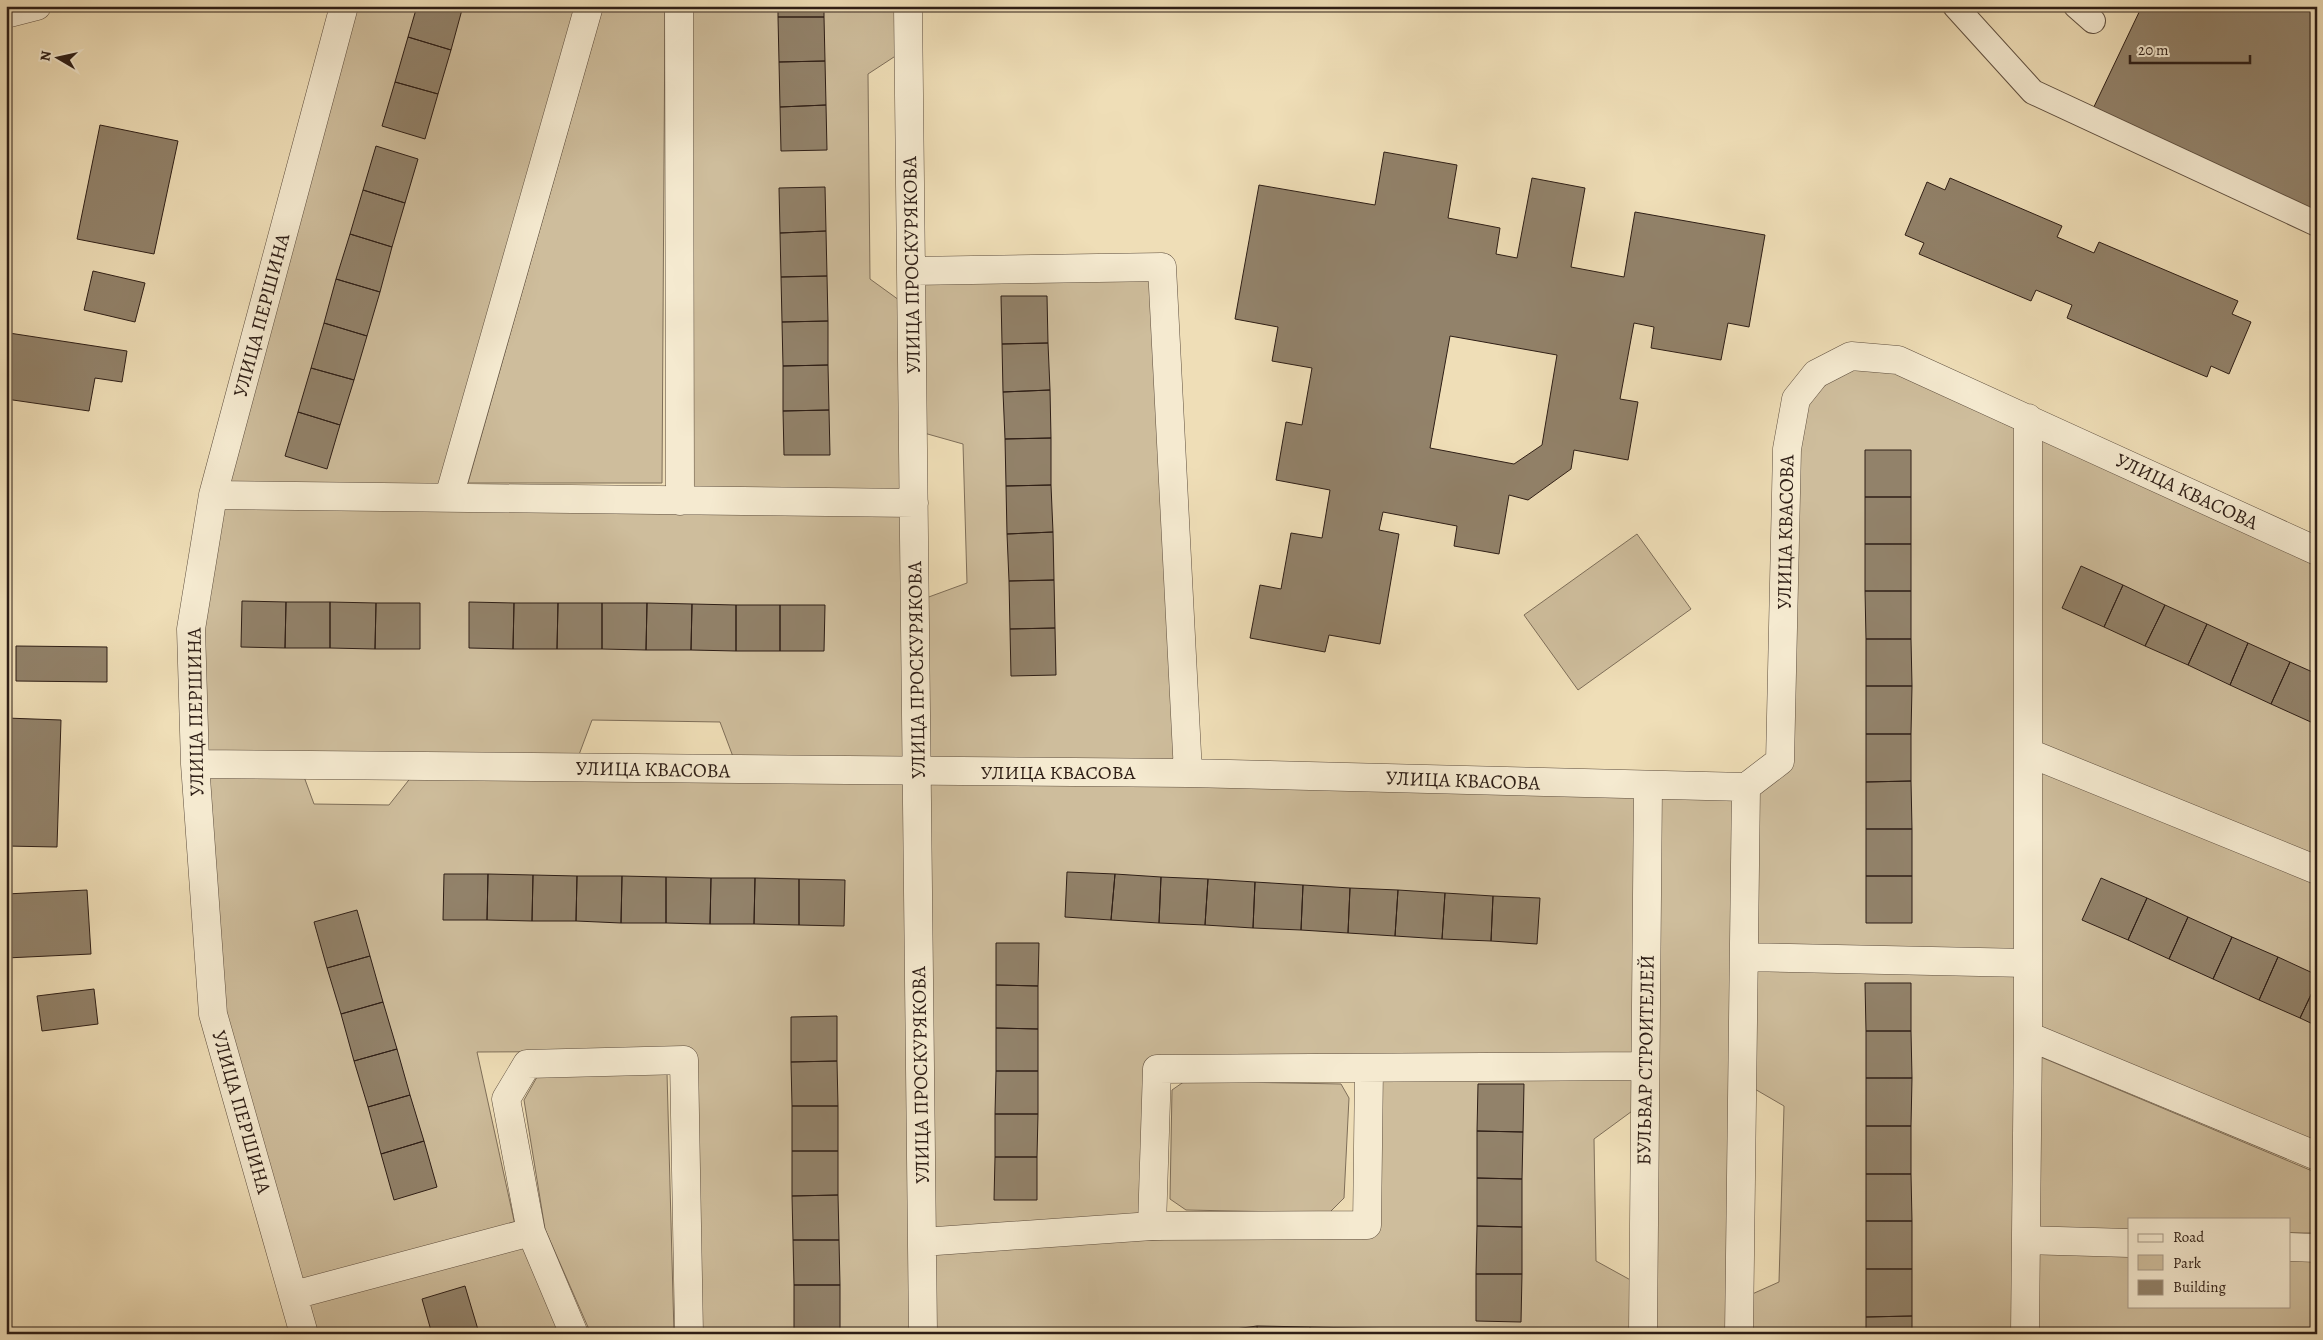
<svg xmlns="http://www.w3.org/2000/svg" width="2323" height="1340" font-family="Alegreya,serif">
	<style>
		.green { fill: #cebd9c; stroke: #7e6e59 }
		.building { fill: #92826a; stroke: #2e1e16; fill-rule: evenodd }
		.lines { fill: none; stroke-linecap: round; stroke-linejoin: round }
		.service-casing { stroke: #5e4e3e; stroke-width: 26 }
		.minor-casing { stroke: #5e4e3e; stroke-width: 29 }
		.service { stroke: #f5ead0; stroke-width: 24 }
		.minor { stroke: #f5ead0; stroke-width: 28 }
		.labels { text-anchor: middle; stroke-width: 4; stroke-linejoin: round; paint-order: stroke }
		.street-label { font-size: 20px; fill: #2e1e16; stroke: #f5ead0 }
	</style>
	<rect width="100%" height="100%" fill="#efdeb7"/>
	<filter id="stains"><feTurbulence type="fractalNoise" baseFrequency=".004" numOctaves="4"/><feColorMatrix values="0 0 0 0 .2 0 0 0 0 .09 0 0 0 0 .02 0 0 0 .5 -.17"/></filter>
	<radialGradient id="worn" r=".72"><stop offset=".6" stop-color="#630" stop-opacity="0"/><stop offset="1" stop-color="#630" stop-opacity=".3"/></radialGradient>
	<path class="green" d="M 356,6 L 580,6 L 442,487 L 227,487 Z
		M 603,6 L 665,6 L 662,483 L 468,483 Z
		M 689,6 L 896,6 L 897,55 L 868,74 L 870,279 L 899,300 L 901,495 L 688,493 Z
		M 1150,277 L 1177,763 L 927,763 L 926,598 L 967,583 L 963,444 L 924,433 L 923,281 Z
		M 1853,363 L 1898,373 L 2020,431 L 2016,952 L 1754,947 L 1755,792 L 1788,766 L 1795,449 L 1804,402 Z
		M 2038,437 L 2317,564 L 2317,861 L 2037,748 Z
		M 223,507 L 901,512 L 904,762 L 735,762 L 720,722 L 592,720 L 577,760 L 208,754 L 200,628 Z
		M 1637,534 L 1691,609 L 1578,690 L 1524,615 Z
		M 2037,766 L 2317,880 L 2317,1145 L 2036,1025 Z
		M 207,774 L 303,774 L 314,804 L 389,805 L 412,776 L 909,782 L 916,1334 L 696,1334 L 691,1051 L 477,1052 L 515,1225 L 299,1280 L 223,1012 Z
		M 927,780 L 1641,794 L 1639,1061 L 1151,1063 L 1147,1221 L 931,1236 Z
		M 1654,794 L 1736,795 L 1731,1334 L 1650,1334 Z
		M 1754,970 L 2015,973 L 2013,1334 L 1750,1334 L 1750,1295 L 1779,1282 L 1784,1106 L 1753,1088 Z
		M 2036,1055 L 2317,1173 L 2317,1233 L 2289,1233 L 2289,1219 L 2129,1219 L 2129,1230 L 2035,1229 Z
		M 1639,1072 L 1639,1106 L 1594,1139 L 1596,1261 L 1636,1283 L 1635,1334 L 932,1334 L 931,1249 L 1374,1231 L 1377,1075 Z
		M 667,1073 L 674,1334 L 591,1334 L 545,1229 L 524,1100 L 537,1077 Z
		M 1185,1081 L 1341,1084 L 1349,1098 L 1344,1198 L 1329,1213 L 1186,1210 L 1170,1199 L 1172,1090 Z
		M 523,1246 L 561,1334 L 316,1334 L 307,1303 Z
		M 2034,1247 L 2129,1250 L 2129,1306 L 2289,1306 L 2289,1255 L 2317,1256 L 2317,1334 L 2032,1334 Z"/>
	<path class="building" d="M 417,6 L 463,6 L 451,50 L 408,37 Z
		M 778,6 L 824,6 L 824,17 L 778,17 Z
		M 2142,6 L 2317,6 L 2317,215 L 2091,113 Z
		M 778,17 L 824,17 L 825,61 L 779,62 Z
		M 408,37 L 451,50 L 438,94 L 395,82 Z
		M 825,61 L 826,105 L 780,107 L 779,62 Z
		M 395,82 L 438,94 L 425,139 L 382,126 Z
		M 826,105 L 827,150 L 781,151 L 780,107 Z
		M 100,125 L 178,141 L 154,254 L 77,239 Z
		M 376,146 L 418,159 L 405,203 L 363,190 Z
		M 1384,152 L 1457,165 L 1448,218 L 1500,228 L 1496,254 L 1517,258 L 1532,178 L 1585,188 L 1571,267 L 1624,277 L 1635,212 L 1765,235 L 1749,327 L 1728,323 L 1721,360 L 1651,348 L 1654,327 L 1634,323 L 1620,399 L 1638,402 L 1628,460 L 1574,450 L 1571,469 L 1528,500 L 1509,495 L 1499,554 L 1454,546 L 1457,526 L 1383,512 L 1379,530 L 1399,534 L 1380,644 L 1329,635 L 1325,652 L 1250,638 L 1260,585 L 1281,589 L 1291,533 L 1322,538 L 1330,490 L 1276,480 L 1286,422 L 1302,425 L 1312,368 L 1272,361 L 1278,327 L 1235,319 L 1259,185 L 1375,205 ZM 1450,336 L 1557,355 L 1542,445 L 1514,464 L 1430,448 Z
		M 1950,178 L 2062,226 L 2057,237 L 2094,253 L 2099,242 L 2238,301 L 2232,314 L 2251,322 L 2229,374 L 2211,366 L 2207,377 L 2067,318 L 2072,305 L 2036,290 L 2031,301 L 1919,254 L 1924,243 L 1905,235 L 1927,182 L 1945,190 Z
		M 825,187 L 826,231 L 780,233 L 779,188 Z
		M 363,190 L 405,203 L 392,247 L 350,234 Z
		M 826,231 L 827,276 L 781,277 L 780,233 Z
		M 350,234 L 392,247 L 380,292 L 336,279 Z
		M 93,271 L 145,283 L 135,322 L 84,310 Z
		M 827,276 L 828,321 L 782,322 L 781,277 Z
		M 336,279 L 380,292 L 367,336 L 324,323 Z
		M 1001,296 L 1047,296 L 1048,343 L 1002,344 Z
		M 828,321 L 828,365 L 783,366 L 782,322 Z
		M 324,323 L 367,336 L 354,380 L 311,368 Z
		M 9,333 L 127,351 L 122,382 L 95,378 L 89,411 L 6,399 L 6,351 Z
		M 1048,343 L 1050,390 L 1003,392 L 1002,344 Z
		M 828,365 L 829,410 L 783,411 L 783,366 Z
		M 311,368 L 354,380 L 340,425 L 298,412 Z
		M 1050,390 L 1051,438 L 1005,439 L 1003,392 Z
		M 829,410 L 830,455 L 784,455 L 783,411 Z
		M 298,412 L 340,425 L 327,469 L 285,456 Z
		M 1051,438 L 1051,485 L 1006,486 L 1005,439 Z
		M 1865,450 L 1911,450 L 1911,497 L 1865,497 Z
		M 1051,485 L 1053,532 L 1007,534 L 1006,486 Z
		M 1865,497 L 1911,497 L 1911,544 L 1865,544 Z
		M 1053,532 L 1054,580 L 1009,581 L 1007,534 Z
		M 1865,544 L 1911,544 L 1911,591 L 1865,591 Z
		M 2081,566 L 2123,585 L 2104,627 L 2062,608 Z
		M 1054,580 L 1055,628 L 1010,629 L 1009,581 Z
		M 2123,585 L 2165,605 L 2145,646 L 2104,627 Z
		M 1865,591 L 1911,591 L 1911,639 L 1866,639 Z
		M 242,601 L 286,602 L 285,648 L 241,647 Z
		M 286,602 L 330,602 L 330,648 L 285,648 Z
		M 330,602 L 376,603 L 375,649 L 330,648 Z
		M 469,602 L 514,603 L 513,649 L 469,648 Z
		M 376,603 L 420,603 L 420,649 L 375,649 Z
		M 514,603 L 558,603 L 557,649 L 513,649 Z
		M 558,603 L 602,603 L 602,649 L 557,649 Z
		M 602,603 L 647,603 L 646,650 L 602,649 Z
		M 647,603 L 692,604 L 691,650 L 646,650 Z
		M 692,604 L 736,605 L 736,651 L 691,650 Z
		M 736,605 L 780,605 L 780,651 L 736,651 Z
		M 780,605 L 825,605 L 824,651 L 780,651 Z
		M 2165,605 L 2207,624 L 2188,665 L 2145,646 Z
		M 2207,624 L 2248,643 L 2230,685 L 2188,665 Z
		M 1055,628 L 1056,675 L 1011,676 L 1010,629 Z
		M 1866,639 L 1911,639 L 1912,686 L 1866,686 Z
		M 2248,643 L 2290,662 L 2271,704 L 2230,685 Z
		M 16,646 L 107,647 L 107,682 L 16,681 Z
		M 2290,662 L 2317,674 L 2317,714 L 2313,723 L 2271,704 Z
		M 1866,686 L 1912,686 L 1911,734 L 1866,734 Z
		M 6,718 L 61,720 L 57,847 L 6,846 Z
		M 1866,734 L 1911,734 L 1911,781 L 1866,782 Z
		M 1911,781 L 1912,829 L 1866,829 L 1866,782 Z
		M 1866,829 L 1912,829 L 1912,876 L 1866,876 Z
		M 1067,872 L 1115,874 L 1111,920 L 1065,917 Z
		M 444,874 L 488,874 L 487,920 L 443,920 Z
		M 488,874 L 533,875 L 532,921 L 487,920 Z
		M 1115,874 L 1161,877 L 1159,923 L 1111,920 Z
		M 533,875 L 577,876 L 576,921 L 532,921 Z
		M 577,876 L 622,876 L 621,923 L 576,921 Z
		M 622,876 L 666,877 L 666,923 L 621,923 Z
		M 1866,876 L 1912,876 L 1912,923 L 1866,923 Z
		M 666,877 L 711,878 L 710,924 L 666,923 Z
		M 1161,877 L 1208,879 L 1205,925 L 1159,923 Z
		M 711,878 L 755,878 L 754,924 L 710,924 Z
		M 755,878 L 799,879 L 799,925 L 754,924 Z
		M 2101,878 L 2147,898 L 2128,940 L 2082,920 Z
		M 799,879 L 845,880 L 844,926 L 799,925 Z
		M 1208,879 L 1255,882 L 1253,928 L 1205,925 Z
		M 1255,882 L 1303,885 L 1301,930 L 1253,928 Z
		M 1303,885 L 1350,888 L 1348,933 L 1301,930 Z
		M 1350,888 L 1398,890 L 1395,936 L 1348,933 Z
		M 87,890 L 91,954 L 6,958 L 6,894 Z
		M 1398,890 L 1445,893 L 1442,939 L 1395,936 Z
		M 1445,893 L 1493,896 L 1491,941 L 1442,939 Z
		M 1493,896 L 1540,898 L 1537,944 L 1491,941 Z
		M 2147,898 L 2188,917 L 2169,959 L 2128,940 Z
		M 357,910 L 370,956 L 327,968 L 314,922 Z
		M 2188,917 L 2232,937 L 2213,979 L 2169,959 Z
		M 2232,937 L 2278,957 L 2259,1000 L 2213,979 Z
		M 996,943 L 1039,943 L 1038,986 L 996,985 Z
		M 370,956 L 383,1002 L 341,1014 L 327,968 Z
		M 2278,957 L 2317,975 L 2317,982 L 2300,1018 L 2259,1000 Z
		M 2317,982 L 2317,1026 L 2300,1018 Z
		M 1865,983 L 1911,983 L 1911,1031 L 1866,1031 Z
		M 996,985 L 1038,986 L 1038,1029 L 996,1028 Z
		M 94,989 L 98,1024 L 42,1031 L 37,996 Z
		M 383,1002 L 397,1049 L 354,1061 L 341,1014 Z
		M 837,1016 L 837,1061 L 791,1062 L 791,1017 Z
		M 996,1028 L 1038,1029 L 1038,1071 L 996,1071 Z
		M 1866,1031 L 1911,1031 L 1912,1078 L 1866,1078 Z
		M 397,1049 L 410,1095 L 368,1107 L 354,1061 Z
		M 837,1061 L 838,1106 L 792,1106 L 791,1062 Z
		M 996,1071 L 1038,1071 L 1038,1114 L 995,1114 Z
		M 1866,1078 L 1912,1078 L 1911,1126 L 1866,1126 Z
		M 1478,1084 L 1524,1084 L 1523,1132 L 1477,1131 Z
		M 410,1095 L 424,1141 L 381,1154 L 368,1107 Z
		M 792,1106 L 838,1106 L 838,1151 L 792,1151 Z
		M 995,1114 L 1038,1114 L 1037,1157 L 995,1157 Z
		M 1866,1126 L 1911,1126 L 1911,1174 L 1866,1174 Z
		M 1477,1131 L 1523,1132 L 1522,1179 L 1477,1178 Z
		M 424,1141 L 437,1187 L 394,1200 L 381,1154 Z
		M 792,1151 L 838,1151 L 838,1195 L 792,1196 Z
		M 995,1157 L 1037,1157 L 1037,1200 L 994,1200 Z
		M 1866,1174 L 1911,1174 L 1912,1221 L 1866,1221 Z
		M 1477,1178 L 1522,1179 L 1522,1227 L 1477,1226 Z
		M 838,1195 L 839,1240 L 793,1240 L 792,1196 Z
		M 1866,1221 L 1912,1221 L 1912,1269 L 1866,1269 Z
		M 1477,1226 L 1522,1227 L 1522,1274 L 1476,1274 Z
		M 793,1240 L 839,1240 L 840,1285 L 794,1285 Z
		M 1866,1269 L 1912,1269 L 1912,1316 L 1866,1317 Z
		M 1476,1274 L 1522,1274 L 1521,1322 L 1476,1321 Z
		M 794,1285 L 840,1285 L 840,1329 L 794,1330 Z
		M 465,1286 L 479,1333 L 432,1334 L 422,1299 Z
		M 1912,1316 L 1912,1334 L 1866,1334 L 1866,1317 Z
		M 1257,1326 L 1310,1327 L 1310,1334 L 1258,1334 Z
		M 1257,1326 L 1258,1334 L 1205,1334 L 1205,1333 Z
		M 1310,1327 L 1357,1328 L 1357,1334 L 1310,1334 Z
		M 1357,1328 L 1404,1329 L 1404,1334 L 1357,1334 Z
		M 840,1329 L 840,1334 L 794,1334 L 794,1330 Z
		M 1404,1329 L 1452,1329 L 1452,1334 L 1404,1334 Z"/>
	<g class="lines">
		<g class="service-casing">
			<path id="service" d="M 1955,6 L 2033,92 L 2317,224
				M 2076,6 L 2093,21"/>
		</g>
		<g class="minor-casing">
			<path id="minor" d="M 679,6 L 680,501
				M 908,6 L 923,1334
				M 6,14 L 37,6
				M 911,271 L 1162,267 L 1188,773
				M 213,495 L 914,503
				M 449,497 L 589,6
				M 2029,753 L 2317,870
				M 195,764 L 1188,773 L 1746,787 L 1780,761 L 1787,449 L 1796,399 L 1816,374 L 1851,356 L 1898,360 L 2317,551
				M 1745,957 L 2027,963
				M 2028,1036 L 2317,1156
				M 1152,1226 L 1157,1069 L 1645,1066
				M 2027,1240 L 2129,1243
				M 922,1242 L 1152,1226 L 1367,1225 L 1369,1068
				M 2289,1247 L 2317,1248
				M 294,1295 L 531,1232
				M 304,1334 L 213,1014 L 195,764 L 191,629 L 213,495 L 344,6
				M 574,1334 L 531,1232 L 506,1099 L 527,1064 L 684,1060 L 689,1334
				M 1643,1334 L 1648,786
				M 1739,1334 L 1746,787
				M 2025,1334 L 2028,1036 L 2028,418"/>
		</g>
		<use href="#service" class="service"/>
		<use href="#minor" class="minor"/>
	</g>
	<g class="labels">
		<g class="street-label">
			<text transform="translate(911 265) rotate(-91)" y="7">УЛИЦА ПРОСКУРЯКОВА</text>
			<text transform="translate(261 315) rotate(-75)" y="7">УЛИЦА ПЕРШИНА</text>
			<text transform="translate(2187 491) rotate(25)" y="7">УЛИЦА КВАСОВА</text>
			<text transform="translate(1785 532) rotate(-89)" y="7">УЛИЦА КВАСОВА</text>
			<text transform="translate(916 670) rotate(-91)" y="7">УЛИЦА ПРОСКУРЯКОВА</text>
			<text transform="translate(195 712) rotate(-91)" y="7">УЛИЦА ПЕРШИНА</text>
			<text transform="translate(653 769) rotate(1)" y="7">УЛИЦА КВАСОВА</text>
			<text x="1058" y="779">УЛИЦА КВАСОВА</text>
			<text transform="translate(1463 780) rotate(2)" y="7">УЛИЦА КВАСОВА</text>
			<text transform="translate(1645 1060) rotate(-89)" y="7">БУЛЬВАР СТРОИТЕЛЕЙ</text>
			<text transform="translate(920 1075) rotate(-91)" y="7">УЛИЦА ПРОСКУРЯКОВА</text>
			<text transform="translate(242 1112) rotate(74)" y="7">УЛИЦА ПЕРШИНА</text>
		</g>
	</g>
	<rect width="2323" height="1340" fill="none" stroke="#efdeb7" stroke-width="25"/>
	<rect x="8" y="8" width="2308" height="1325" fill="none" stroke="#2e1e16" stroke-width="2.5"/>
	<rect x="12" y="12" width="2298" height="1315" fill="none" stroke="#2e1e16"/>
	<rect x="2128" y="1218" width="162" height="90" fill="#f5ead0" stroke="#a59886"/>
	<rect x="2138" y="1234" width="25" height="8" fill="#f5ead0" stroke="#a59886"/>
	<text x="2173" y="1242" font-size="15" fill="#2e1e16">Road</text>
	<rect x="2138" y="1255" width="25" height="15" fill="#cebd9c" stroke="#a59886"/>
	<text x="2173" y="1268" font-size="15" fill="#2e1e16">Park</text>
	<rect x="2138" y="1280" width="25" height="15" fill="#92826a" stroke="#a59886"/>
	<text x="2173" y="1292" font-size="15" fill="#2e1e16">Building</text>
	<g transform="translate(58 58) rotate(279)" stroke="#f5ead0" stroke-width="4" paint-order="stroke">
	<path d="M0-4L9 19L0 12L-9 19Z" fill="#2e1e16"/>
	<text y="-8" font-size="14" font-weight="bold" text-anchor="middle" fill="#2e1e16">N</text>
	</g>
	<path d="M2130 55v8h120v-8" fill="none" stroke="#2e1e16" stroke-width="2.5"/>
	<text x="2138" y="55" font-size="15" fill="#2e1e16" stroke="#f5ead0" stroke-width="4" paint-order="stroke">20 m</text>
	<rect width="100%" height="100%" filter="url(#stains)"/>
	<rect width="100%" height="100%" fill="url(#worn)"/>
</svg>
